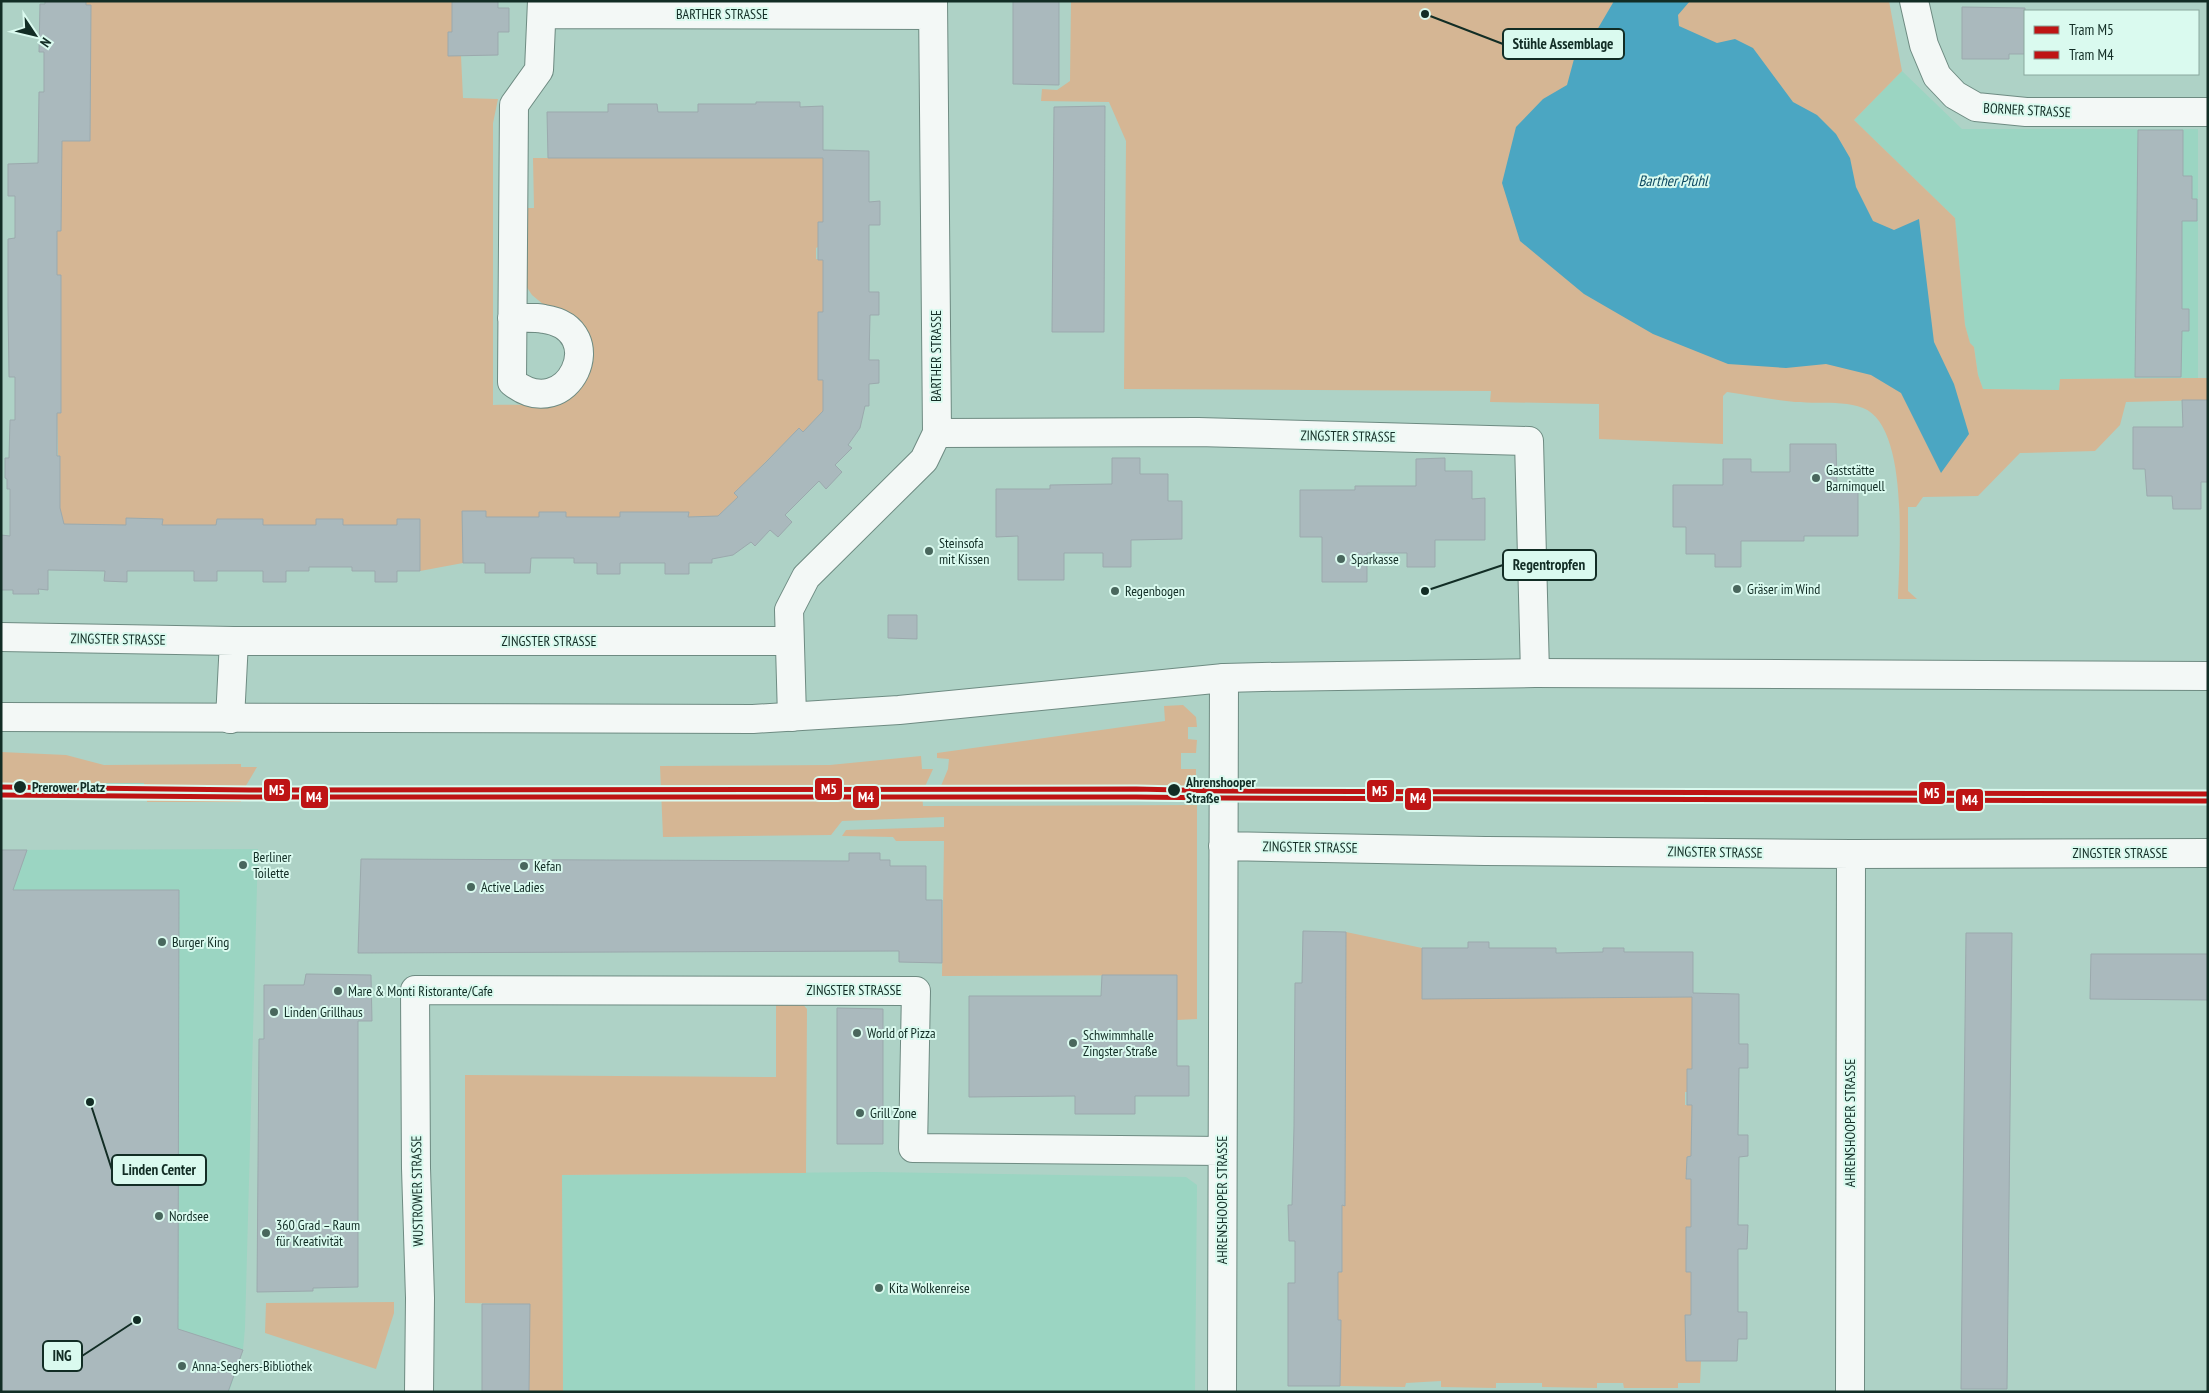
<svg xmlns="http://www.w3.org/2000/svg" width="2209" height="1393" font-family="'PT Sans Narrow',sans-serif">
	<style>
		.built { fill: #9bd5c2 }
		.green { fill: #d5b694 }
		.water { fill: #4ba6c2 }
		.building { fill: #aab9bd; stroke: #9ba9ad }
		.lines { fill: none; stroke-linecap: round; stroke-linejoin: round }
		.minor-casing { stroke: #6e8b82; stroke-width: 30 }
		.tertiary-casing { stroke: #6e8b82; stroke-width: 30 }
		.minor { stroke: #f3f8f6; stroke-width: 28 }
		.tertiary { stroke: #f3f8f6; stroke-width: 28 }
		.tram-1-casing { stroke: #dafaef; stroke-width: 9 }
		.tram-2-casing { stroke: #dafaef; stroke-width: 9 }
		.tram-1 { stroke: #be1414; stroke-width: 5 }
		.tram-2 { stroke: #be1414; stroke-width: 5 }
		.poi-dot { fill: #49675d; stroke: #dafaef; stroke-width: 2 }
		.stop-dot { fill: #122d25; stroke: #dafaef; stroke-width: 2 }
		.labels { text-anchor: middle; stroke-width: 4; stroke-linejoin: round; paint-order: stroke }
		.street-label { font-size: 14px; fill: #122d25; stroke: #dafaef }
		.poi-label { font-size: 14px; fill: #122d25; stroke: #dafaef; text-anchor: start }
		.stop-label { font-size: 14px; font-weight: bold; fill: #122d25; stroke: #dafaef; text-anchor: start }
		.water-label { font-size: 15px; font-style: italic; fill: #0d4961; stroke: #dafaef }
		.leader { fill: none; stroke: #122d25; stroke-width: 2 }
		.callout-dot { fill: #122d25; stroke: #dafaef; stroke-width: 2 }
		.callout { fill: #dafaef; stroke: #122d25; stroke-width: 2 }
		.callout-label { font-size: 15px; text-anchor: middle; font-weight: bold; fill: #122d25 }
		.line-badge { stroke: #dafaef; stroke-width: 2 }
		.badge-label { font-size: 14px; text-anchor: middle; font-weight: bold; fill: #fff }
	</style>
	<rect width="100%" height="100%" fill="#aed2c6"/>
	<path class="built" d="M 1902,71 L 1962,129 L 2198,129 L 2198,378 L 2060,379 L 2059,390 L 1983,389 L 1978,375 L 1974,347 L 1970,344 L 1965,325 L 1955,218 L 1854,120 Z
		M 1,783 L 144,783 L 144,791 L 1,791 Z
		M 258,849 L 245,1328 L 243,1350 L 229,1392 L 1,1392 L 1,850 Z
		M 875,1172 L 1186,1177 L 1197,1185 L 1195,1392 L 563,1392 L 562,1175 Z"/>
	<path class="green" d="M 86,1 L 452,1 L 452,32 L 448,32 L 448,55 L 461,56 L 463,98 L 498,99 L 493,123 L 493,405 C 539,403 583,416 592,358 L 568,318 L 544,305 L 532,295 L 524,283 L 523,208 L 534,208 L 533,158 L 823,158 L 823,222 L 818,223 L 818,247 L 816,248 L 816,259 L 823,260 L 823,312 L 818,312 L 818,380 L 823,380 L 823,405 L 828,406 L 803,432 L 799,428 L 735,493 L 738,497 L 722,512 L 725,516 L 688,517 L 688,512 L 620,512 L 620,517 L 566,517 L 566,512 L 539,512 L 539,517 L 486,517 L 462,512 L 463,563 L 420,571 L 420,519 L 397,519 L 397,525 L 343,525 L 343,519 L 316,525 L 263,525 L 262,519 L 217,519 L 216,525 L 162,525 L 162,519 L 126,518 L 126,525 L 60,524 L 57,413 L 61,275 L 57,275 L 57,231 L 61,231 L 61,164 L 57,141 L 90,140 L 91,5 L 86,5 Z
		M 1071,1 L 1889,1 L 1902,71 L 1854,120 L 1955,218 L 1965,325 L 1970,343 L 1974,347 L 1978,375 L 1983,389 L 2059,390 L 2060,379 L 2198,378 L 2208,378 L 2208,400 L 2126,402 L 2120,425 L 2095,451 L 2020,453 L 1978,496 L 1923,497 L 1916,507 L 1908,507 L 1908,591 L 1917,599 L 1898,599 C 1899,558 1910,426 1863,408 C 1843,400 1817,404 1795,402 C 1772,400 1750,395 1727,392 L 1723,396 L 1723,444 L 1599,439 L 1599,404 L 1490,402 L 1491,391 L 1124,389 L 1126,141 L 1109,102 L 1041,101 L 1042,89 L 1057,90 L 1070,81 Z
		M 1183,705 L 1196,717 L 1197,727 L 1188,727 L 1188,739 L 1197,740 L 1196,753 L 1181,753 L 1181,769 L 1196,769 L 1196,793 L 938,793 L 948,769 L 949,759 L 937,758 L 937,753 L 1165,721 L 1164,706 Z
		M 1,752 L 66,755 L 104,765 L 241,764 L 241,767 L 257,767 L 241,794 L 241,802 L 147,802 L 147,791 L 144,791 L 144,783 L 1,783 Z
		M 921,756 L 922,769 L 933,769 L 922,793 L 923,806 L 1197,805 L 1197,1019 L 1177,1020 L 1177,975 L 942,976 L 944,841 L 896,841 L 893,837 L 842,836 L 846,830 L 944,827 L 944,817 L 842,821 L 831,835 L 663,837 L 660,766 L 830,765 Z
		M 1346,932 L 1422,948 L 1490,998 L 1692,997 L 1692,1069 L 1687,1069 L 1687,1092 L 1685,1092 L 1685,1105 L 1692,1105 L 1691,1156 L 1687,1157 L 1686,1178 L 1691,1179 L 1691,1227 L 1686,1228 L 1686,1271 L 1691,1272 L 1691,1315 L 1685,1316 L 1686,1361 L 1701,1361 L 1700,1383 L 1678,1383 L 1678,1388 L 1624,1388 L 1623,1383 L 1597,1383 L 1597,1388 L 1542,1387 L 1542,1383 L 1496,1383 L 1496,1388 L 1441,1387 L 1441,1381 L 1406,1383 L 1405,1387 L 1340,1386 L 1341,1320 L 1338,1320 L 1338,1272 L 1342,1272 L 1342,1205 L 1345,1205 Z
		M 776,1001 L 800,1001 L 807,1009 L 806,1173 L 562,1175 L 563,1392 L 529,1392 L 529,1304 L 465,1303 L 465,1075 L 776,1077 Z
		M 394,1302 L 394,1313 L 376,1369 L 265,1333 L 266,1303 Z"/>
	<path class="water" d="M 1614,1 L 1690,1 L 1678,15 L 1679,26 L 1717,43 L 1735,39 L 1753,48 L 1793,102 L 1817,115 L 1836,134 L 1850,158 L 1856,187 L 1873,221 L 1894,230 L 1919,219 L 1934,342 L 1954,384 L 1969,434 L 1941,473 L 1901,393 L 1871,375 L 1826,364 L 1786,368 L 1728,364 L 1653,334 L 1584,294 L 1520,241 L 1502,183 L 1516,127 L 1543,99 L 1567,85 L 1574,59 L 1590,42 Z"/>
	<path class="building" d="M 45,1 L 86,1 L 86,5 L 91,5 L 90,141 L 62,141 L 61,231 L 57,231 L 57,275 L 61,275 L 61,413 L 57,413 L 57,456 L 60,456 L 60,508 L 64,524 L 126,525 L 126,518 L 163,519 L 162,525 L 216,525 L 217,519 L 263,519 L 263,525 L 316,525 L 316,519 L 343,519 L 343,525 L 397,525 L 397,519 L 420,519 L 420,571 L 397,571 L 397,582 L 375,582 L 375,571 L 352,571 L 352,567 L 309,567 L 309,571 L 286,571 L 286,582 L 263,582 L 263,571 L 217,571 L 217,581 L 194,581 L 194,571 L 127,571 L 127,582 L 104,581 L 105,571 L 48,570 L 48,590 L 38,589 L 39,594 L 13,594 L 13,590 L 1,590 L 1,535 L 10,536 L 10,489 L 7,489 L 7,479 L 5,478 L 5,458 L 9,458 L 10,420 L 15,420 L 15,377 L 9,377 L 8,307 L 8,239 L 15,238 L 15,196 L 8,196 L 8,164 L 38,163 L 39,92 L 44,92 L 44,52 L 39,52 L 40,4 L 45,4 Z
		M 452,1 L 498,1 L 498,8 L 509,8 L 509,32 L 498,32 L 498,55 L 448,56 L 448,32 L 452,32 Z
		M 1013,1 L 1059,1 L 1059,85 L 1013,84 Z
		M 1962,7 L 2025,8 L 2025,54 L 2009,54 L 2009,59 L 1962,59 Z
		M 756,102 L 800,102 L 800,107 L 823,106 L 823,150 L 869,151 L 869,202 L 880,201 L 880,225 L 869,225 L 869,292 L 879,292 L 879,315 L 870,315 L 869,360 L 879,360 L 879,383 L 869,384 L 869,406 L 865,406 L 860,428 L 848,445 L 852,448 L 835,465 L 842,472 L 826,489 L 819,481 L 785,515 L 792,522 L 778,537 L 770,530 L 755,546 L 751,542 L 733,555 L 712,559 L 712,563 L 689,563 L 689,574 L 665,574 L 665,563 L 620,563 L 620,574 L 597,574 L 597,563 L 574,563 L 574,558 L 531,558 L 530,573 L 485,573 L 485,563 L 463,563 L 462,511 L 486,511 L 486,517 L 539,517 L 539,512 L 566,512 L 566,517 L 620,517 L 620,512 L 689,512 L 688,517 L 718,516 L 738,497 L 734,493 L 767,461 L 799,428 L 803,432 L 823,411 L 823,380 L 818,380 L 818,312 L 823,312 L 823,260 L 818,260 L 818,222 L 823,222 L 823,158 L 548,158 L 547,112 L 608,112 L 608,104 L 657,104 L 658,112 L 698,112 L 698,104 L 756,104 Z
		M 1105,106 L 1104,332 L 1052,332 L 1054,107 Z
		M 2138,130 L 2183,130 L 2183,176 L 2192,176 L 2192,199 L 2197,199 L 2197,221 L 2182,221 L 2182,309 L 2189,309 L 2189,331 L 2182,331 L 2181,377 L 2135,377 Z
		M 2182,400 L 2208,400 L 2208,482 L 2201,482 L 2201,509 L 2173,509 L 2172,496 L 2147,496 L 2145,469 L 2133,469 L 2133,427 L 2183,427 Z
		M 1790,444 L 1836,444 L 1837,488 L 1858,488 L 1858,536 L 1804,536 L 1804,541 L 1741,541 L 1741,567 L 1715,567 L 1715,554 L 1686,554 L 1686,527 L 1673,527 L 1673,485 L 1723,485 L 1723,459 L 1751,459 L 1751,472 L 1790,472 Z
		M 1112,458 L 1140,458 L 1140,474 L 1168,474 L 1168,501 L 1182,501 L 1182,539 L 1131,540 L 1131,567 L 1103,567 L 1103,553 L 1064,553 L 1064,580 L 1018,580 L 1018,536 L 996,537 L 996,489 L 1050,489 L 1050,485 L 1112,484 Z
		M 1445,458 L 1445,471 L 1472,471 L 1472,499 L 1485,498 L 1485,540 L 1435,540 L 1435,567 L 1407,567 L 1407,553 L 1367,553 L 1367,582 L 1322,582 L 1322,537 L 1300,537 L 1300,490 L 1355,490 L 1355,486 L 1416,486 L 1416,459 Z
		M 888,615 L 917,615 L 917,639 L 888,638 Z
		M 1,850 L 27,850 L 13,890 L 179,890 L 178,1329 L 243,1350 L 228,1392 L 1,1392 Z
		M 849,853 L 880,853 L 880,860 L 890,860 L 890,866 L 926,866 L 926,900 L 942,900 L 942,963 L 899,962 L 899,951 L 358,953 L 361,859 L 849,861 Z
		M 1303,931 L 1346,932 L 1345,1206 L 1342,1205 L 1342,1272 L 1338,1272 L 1338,1320 L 1341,1320 L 1340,1386 L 1288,1386 L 1288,1283 L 1295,1283 L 1295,1241 L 1289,1241 L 1288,1205 L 1292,1205 L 1294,1127 L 1295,983 L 1302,983 Z
		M 1966,933 L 2012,933 L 2007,1389 L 1961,1389 Z
		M 1468,942 L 1489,942 L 1489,948 L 1556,948 L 1556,953 L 1603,952 L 1603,948 L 1624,948 L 1624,952 L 1693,952 L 1693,993 L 1739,994 L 1739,1044 L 1748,1044 L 1748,1068 L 1739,1068 L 1738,1135 L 1748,1135 L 1748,1156 L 1739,1157 L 1738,1225 L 1748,1225 L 1747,1249 L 1738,1249 L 1738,1312 L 1747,1312 L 1747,1339 L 1738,1339 L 1737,1361 L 1686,1361 L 1685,1315 L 1691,1315 L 1691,1272 L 1686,1272 L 1686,1227 L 1691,1227 L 1691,1179 L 1686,1179 L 1687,1157 L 1691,1156 L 1692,1105 L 1687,1105 L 1687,1069 L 1692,1069 L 1692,997 L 1422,999 L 1422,948 L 1468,948 Z
		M 2091,954 L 2208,954 L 2208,1000 L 2090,999 Z
		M 306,974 L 371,975 L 372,1021 L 358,1021 L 358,1287 L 313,1288 L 313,1291 L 257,1292 L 259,1039 L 264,1039 L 264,985 L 304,985 Z
		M 1102,975 L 1177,975 L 1177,1066 L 1189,1066 L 1189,1096 L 1135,1096 L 1135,1114 L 1075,1114 L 1075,1096 L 969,1097 L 969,996 L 1101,996 Z
		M 837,1008 L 883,1009 L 883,1144 L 837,1144 Z
		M 482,1304 L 530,1304 L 529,1392 L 482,1392 Z"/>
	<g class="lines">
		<g class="minor-casing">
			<path id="minor" d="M 1914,1 L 1924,45 L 1937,76 L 1955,95 L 1976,107 L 2026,112 L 2208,112
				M 542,14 L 933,15
				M 512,318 C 523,318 534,317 544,319 C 613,329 568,427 512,382 L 514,105 L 539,70 L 542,1
				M 937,433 L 1198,432 L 1529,441 L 1535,673
				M 1,637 L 234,641 L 789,641
				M 792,717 L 789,610 L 806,577 L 924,460 L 937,433 L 933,1
				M 230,719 L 234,641
				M 1223,846 L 1485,851 L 1851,854 L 2208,853
				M 419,1392 L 420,1298 L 416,1168 L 415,990 L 916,991 L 913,1148 L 1222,1151
				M 1222,1392 L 1224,678
				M 1850,1392 L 1851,854"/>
		</g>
		<g class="tertiary-casing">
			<path id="tertiary" d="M 1,717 L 753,719 L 899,710 L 1224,678 L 1262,677 L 1535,673 L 2208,676"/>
		</g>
		<use href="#minor" class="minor"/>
		<use href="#tertiary" class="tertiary"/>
		<g class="tram-1-casing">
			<path id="tram-1" d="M 1,787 L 250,790 L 1136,789 L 1223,791 L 2208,794"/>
		</g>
		<g class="tram-2-casing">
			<path id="tram-2" d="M 1,795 L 250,797 L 1136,797 L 1223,798 L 2208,801"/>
		</g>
		<use href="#tram-1" class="tram-1"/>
		<use href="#tram-2" class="tram-2"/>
	</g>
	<g class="poi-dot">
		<circle cx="1816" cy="478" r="5"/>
		<circle cx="929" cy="551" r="5"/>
		<circle cx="1341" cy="559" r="5"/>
		<circle cx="1737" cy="589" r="5"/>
		<circle cx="1115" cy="591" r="5"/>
		<circle cx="243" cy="865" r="5"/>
		<circle cx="524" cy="866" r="5"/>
		<circle cx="471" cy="887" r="5"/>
		<circle cx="162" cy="942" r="5"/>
		<circle cx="338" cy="991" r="5"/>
		<circle cx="274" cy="1012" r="5"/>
		<circle cx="857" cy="1033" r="5"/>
		<circle cx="1073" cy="1043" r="5"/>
		<circle cx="860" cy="1113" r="5"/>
		<circle cx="159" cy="1216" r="5"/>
		<circle cx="266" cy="1233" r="5"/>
		<circle cx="879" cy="1288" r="5"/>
		<circle cx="182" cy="1366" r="5"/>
	</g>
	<g class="stop-dot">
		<circle cx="20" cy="787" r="7"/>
		<circle cx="1174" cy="790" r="7"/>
	</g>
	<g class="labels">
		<g class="street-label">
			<text x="722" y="19">BARTHER STRASSE</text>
			<text transform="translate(2027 110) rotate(3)" y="5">BORNER STRASSE</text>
			<text transform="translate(936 356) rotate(-90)" y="5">BARTHER STRASSE</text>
			<text transform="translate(1348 436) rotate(1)" y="5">ZINGSTER STRASSE</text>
			<text transform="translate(118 639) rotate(1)" y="5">ZINGSTER STRASSE</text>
			<text x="549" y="646">ZINGSTER STRASSE</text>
			<text transform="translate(1310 847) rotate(1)" y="5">ZINGSTER STRASSE</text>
			<text transform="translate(1715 852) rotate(1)" y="5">ZINGSTER STRASSE</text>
			<text x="2120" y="858">ZINGSTER STRASSE</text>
			<text x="854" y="995">ZINGSTER STRASSE</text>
			<text transform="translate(1850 1123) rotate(-90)" y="5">AHRENSHOOPER STRASSE</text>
			<text transform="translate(417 1191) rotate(-91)" y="5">WUSTROWER STRASSE</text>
			<text transform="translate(1222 1200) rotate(-90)" y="5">AHRENSHOOPER STRASSE</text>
		</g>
		<g class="poi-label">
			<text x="1826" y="475">Gaststätte<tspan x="1826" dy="16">Barnimquell</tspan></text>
			<text x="939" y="548">Steinsofa<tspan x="939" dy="16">mit Kissen</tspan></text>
			<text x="1351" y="564">Sparkasse</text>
			<text x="1747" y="594">Gräser im Wind</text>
			<text x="1125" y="596">Regenbogen</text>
			<text x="253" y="862">Berliner<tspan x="253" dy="16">Toilette</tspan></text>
			<text x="534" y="871">Kefan</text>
			<text x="481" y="892">Active Ladies</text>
			<text x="172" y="947">Burger King</text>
			<text x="348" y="996">Mare &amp; Monti Ristorante/Cafe</text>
			<text x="284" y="1017">Linden Grillhaus</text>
			<text x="867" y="1038">World of Pizza</text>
			<text x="1083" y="1040">Schwimmhalle<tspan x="1083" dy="16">Zingster Straße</tspan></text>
			<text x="870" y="1118">Grill Zone</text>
			<text x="169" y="1221">Nordsee</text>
			<text x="276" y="1230">360 Grad – Raum<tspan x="276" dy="16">für Kreativität</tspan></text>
			<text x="889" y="1293">Kita Wolkenreise</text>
			<text x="192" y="1371">Anna-Seghers-Bibliothek</text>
		</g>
		<g class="stop-label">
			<text x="1186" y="787">Ahrenshooper<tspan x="1186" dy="16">Straße</tspan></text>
			<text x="32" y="792">Prerower Platz</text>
		</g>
		<g class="water-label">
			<text x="1673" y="186">Barther Pfuhl</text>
		</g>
	</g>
	<path class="leader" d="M1425 14L1503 44M1425 591L1503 565M90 1102L112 1170M137 1320L82 1356"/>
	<g class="callout-dot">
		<circle cx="1425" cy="14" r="5"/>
		<circle cx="1425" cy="591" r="5"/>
		<circle cx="90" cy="1102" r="5"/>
		<circle cx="137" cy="1320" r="5"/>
	</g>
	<g class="callout">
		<rect x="1503" y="29" width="121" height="30" rx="5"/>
		<rect x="1503" y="550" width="93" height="30" rx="5"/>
		<rect x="112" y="1155" width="94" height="30" rx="5"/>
		<rect x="43" y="1341" width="39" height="30" rx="5"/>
	</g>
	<g class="callout-label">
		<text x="1563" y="49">Stühle Assemblage</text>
		<text x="1549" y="570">Regentropfen</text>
		<text x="159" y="1175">Linden Center</text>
		<text x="62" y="1361">ING</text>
	</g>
	<g class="line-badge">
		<rect x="814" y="777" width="29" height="24" rx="5" fill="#be1414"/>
		<rect x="263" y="778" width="28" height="24" rx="5" fill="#be1414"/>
		<rect x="1366" y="779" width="29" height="24" rx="5" fill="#be1414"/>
		<rect x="1918" y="781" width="28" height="24" rx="5" fill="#be1414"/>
		<rect x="300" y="785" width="29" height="24" rx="5" fill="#be1414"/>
		<rect x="852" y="785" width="28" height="24" rx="5" fill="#be1414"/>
		<rect x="1404" y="787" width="28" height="24" rx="5" fill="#be1414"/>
		<rect x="1955" y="788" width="29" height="24" rx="5" fill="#be1414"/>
	</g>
	<g class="badge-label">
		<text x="829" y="794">M5</text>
		<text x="277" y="795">M5</text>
		<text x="1380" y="796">M5</text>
		<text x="1932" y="798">M5</text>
		<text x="314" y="802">M4</text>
		<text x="866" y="802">M4</text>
		<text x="1418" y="803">M4</text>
		<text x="1970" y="805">M4</text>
	</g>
	<rect width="2209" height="1393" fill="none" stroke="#122d25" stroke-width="5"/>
	<rect x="2024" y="10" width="175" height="65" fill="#dafaef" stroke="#8aa89e"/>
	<rect x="2034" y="26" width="25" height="8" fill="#be1414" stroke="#8aa89e"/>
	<text x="2069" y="35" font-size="15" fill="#122d25">Tram M5</text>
	<rect x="2034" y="51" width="25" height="8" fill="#be1414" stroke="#8aa89e"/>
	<text x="2069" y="60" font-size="15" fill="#122d25">Tram M4</text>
	<g transform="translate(35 35) rotate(125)" stroke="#dafaef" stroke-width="4" paint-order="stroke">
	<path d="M0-4L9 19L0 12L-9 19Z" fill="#122d25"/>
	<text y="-8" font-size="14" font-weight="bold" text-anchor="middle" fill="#122d25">N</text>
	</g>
</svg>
